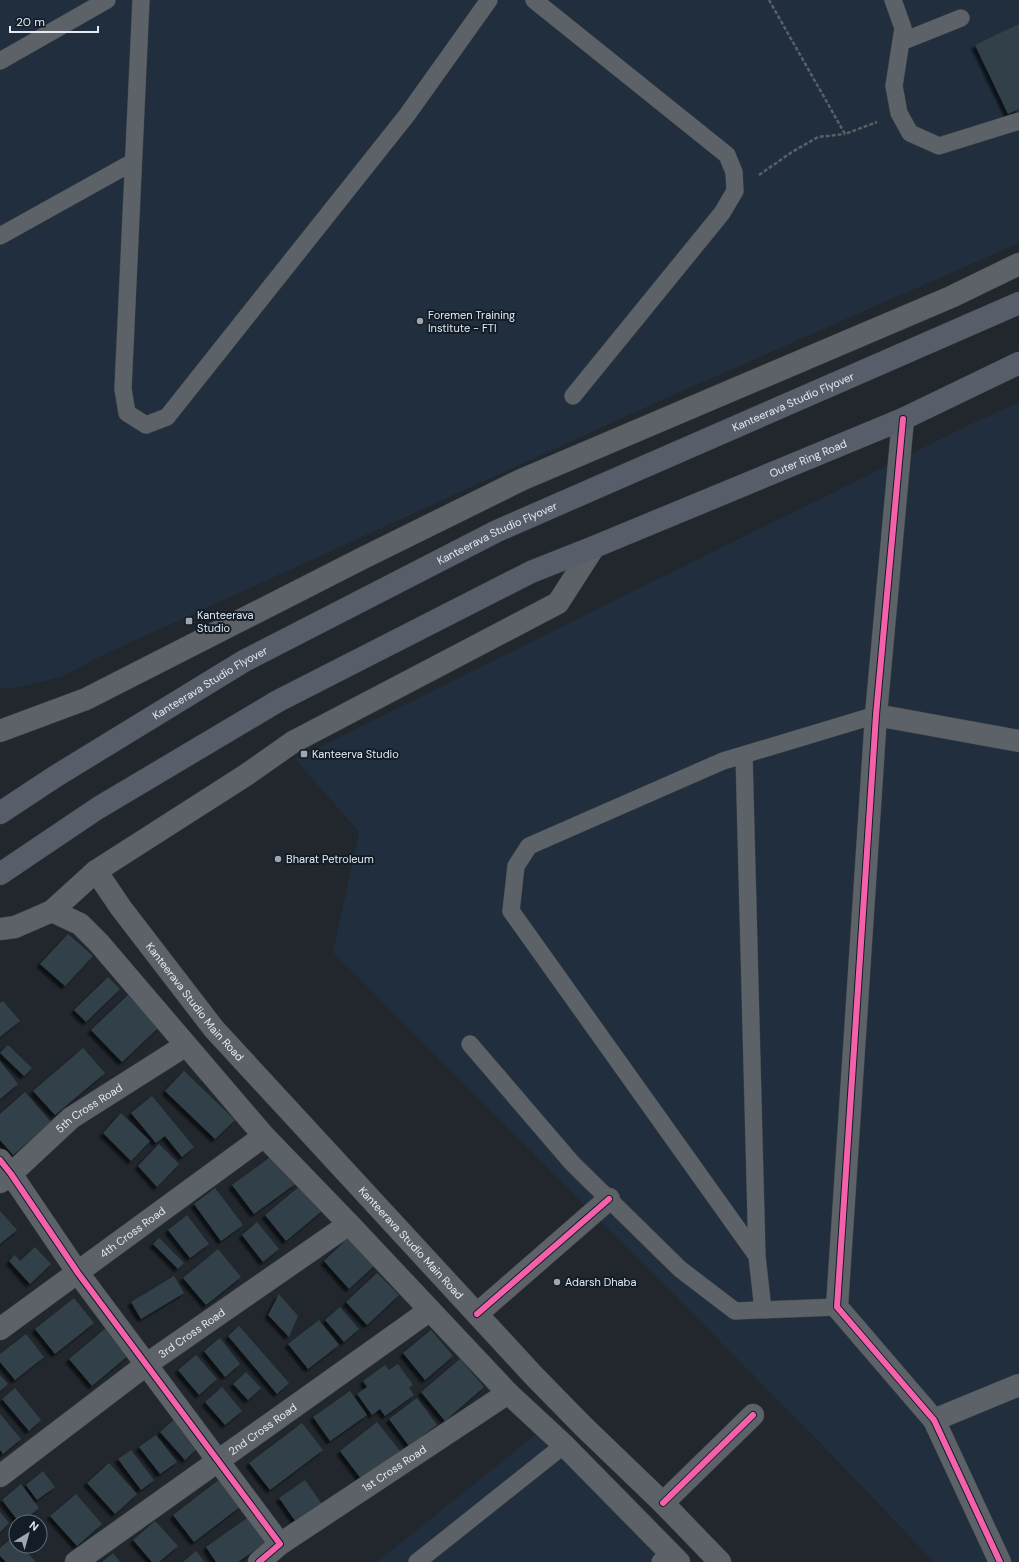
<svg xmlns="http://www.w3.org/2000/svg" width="1019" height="1562" font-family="'DM Sans',sans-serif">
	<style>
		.built { fill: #202e3d }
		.building { fill: #334148; filter: url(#shadow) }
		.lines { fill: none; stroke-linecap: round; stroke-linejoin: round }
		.lane-casing { stroke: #3e4449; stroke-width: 18 }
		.street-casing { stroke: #3e4449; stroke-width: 23 }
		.secondary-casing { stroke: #3e4449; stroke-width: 23 }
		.highway-casing { stroke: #3e4449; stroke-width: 23 }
		.path { stroke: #5b5f63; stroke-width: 2.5; stroke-dasharray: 4 2; stroke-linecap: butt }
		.lane { stroke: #5c6267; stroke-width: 17 }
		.street { stroke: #5c6267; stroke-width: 22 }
		.secondary { stroke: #5c6267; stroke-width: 22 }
		.highway { stroke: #585e69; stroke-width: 22 }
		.cycleway-casing { stroke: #131d28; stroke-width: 8 }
		.cycleway { stroke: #f560ab; stroke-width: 6 }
		.poi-dot { fill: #9fa6ad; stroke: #131d28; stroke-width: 1.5 }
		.labels { text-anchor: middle; stroke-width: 4; stroke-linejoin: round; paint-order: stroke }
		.poi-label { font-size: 11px; fill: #e3eaf2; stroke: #131d28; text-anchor: start }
		.street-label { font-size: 11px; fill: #e3eaf2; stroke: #131d28 }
	</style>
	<defs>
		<filter id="shadow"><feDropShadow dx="-3.5" dy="3.5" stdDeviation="1" flood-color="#0009"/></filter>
	</defs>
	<rect width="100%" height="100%" fill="#21272d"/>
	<path class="built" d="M 0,0 L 1019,0 L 1019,243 L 662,400 L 101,656 L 62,677 L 19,687 L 0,689 Z
		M 1019,402 L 1019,1562 L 934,1562 L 809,1431 L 333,952 L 359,832 L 295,759 L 971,424 Z
		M 545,1427 L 677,1562 L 377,1562 Z"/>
	<path class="building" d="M 1019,24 L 1019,109 L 1008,114 L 975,45 Z
		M 68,934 L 93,956 L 65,986 L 40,964 Z
		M 108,977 L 120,989 L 86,1022 L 74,1010 Z
		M 128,995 L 159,1027 L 122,1062 L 91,1030 Z
		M 3,1001 L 20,1021 L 0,1037 L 0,1003 Z
		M 8,1045 L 32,1068 L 24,1076 L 0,1053 Z
		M 83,1048 L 105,1073 L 55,1115 L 33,1091 Z
		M 0,1061 L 18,1084 L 0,1099 Z
		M 184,1071 L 235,1120 L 215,1139 L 165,1091 Z
		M 25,1092 L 51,1122 L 13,1155 L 0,1140 L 0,1114 Z
		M 152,1096 L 194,1147 L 182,1157 L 165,1136 L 156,1143 L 131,1113 Z
		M 121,1113 L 150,1141 L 131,1161 L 103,1133 Z
		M 159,1144 L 179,1164 L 157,1187 L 138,1166 Z
		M 273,1155 L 295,1184 L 254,1214 L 232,1185 Z
		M 301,1185 L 323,1210 L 286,1241 L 265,1215 Z
		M 215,1188 L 243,1225 L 221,1241 L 194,1204 Z
		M 0,1211 L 17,1230 L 0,1244 Z
		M 187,1215 L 209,1244 L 190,1258 L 168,1230 Z
		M 257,1222 L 279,1249 L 263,1262 L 242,1235 Z
		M 349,1237 L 375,1265 L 349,1289 L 324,1261 Z
		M 159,1238 L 184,1263 L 178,1269 L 153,1244 Z
		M 35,1247 L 51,1264 L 30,1284 L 9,1261 L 15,1255 L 20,1261 Z
		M 218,1249 L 241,1277 L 206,1305 L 183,1278 Z
		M 377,1273 L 399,1295 L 367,1325 L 346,1302 Z
		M 174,1276 L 184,1293 L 141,1319 L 131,1302 Z
		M 279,1294 L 298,1316 L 289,1337 L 268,1315 Z
		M 74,1298 L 94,1323 L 55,1354 L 35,1329 Z
		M 340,1307 L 359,1329 L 344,1342 L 325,1320 Z
		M 319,1320 L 339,1345 L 308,1369 L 288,1344 Z
		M 239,1326 L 289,1383 L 277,1394 L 228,1336 Z
		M 107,1327 L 130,1354 L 92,1386 L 69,1359 Z
		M 431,1330 L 453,1356 L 425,1380 L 403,1353 Z
		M 26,1334 L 44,1357 L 15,1380 L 0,1362 L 0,1354 Z
		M 220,1338 L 240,1364 L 225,1377 L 204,1351 Z
		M 196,1355 L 217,1379 L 199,1395 L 178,1370 Z
		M 460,1359 L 484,1387 L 445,1421 L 421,1392 Z
		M 398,1364 L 413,1385 L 409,1388 L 414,1395 L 385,1416 L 380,1409 L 372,1415 L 357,1394 L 367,1387 L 363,1381 L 385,1365 L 389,1370 Z
		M 246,1372 L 261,1388 L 248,1400 L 233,1384 Z
		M 0,1375 L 8,1384 L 0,1391 Z
		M 222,1387 L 242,1411 L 225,1425 L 205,1402 Z
		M 15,1388 L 41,1420 L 29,1431 L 2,1399 Z
		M 350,1391 L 367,1415 L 330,1441 L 313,1417 Z
		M 417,1398 L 437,1425 L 409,1446 L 389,1419 Z
		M 0,1414 L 21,1439 L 3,1454 L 0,1450 Z
		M 177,1417 L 202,1444 L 185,1460 L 160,1432 Z
		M 377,1422 L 400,1451 L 362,1480 L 340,1451 Z
		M 302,1423 L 323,1450 L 270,1490 L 249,1463 Z
		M 156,1435 L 177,1462 L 160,1474 L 139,1447 Z
		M 131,1450 L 154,1480 L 141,1490 L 118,1459 Z
		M 109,1463 L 137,1494 L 115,1514 L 87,1483 Z
		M 43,1471 L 55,1487 L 37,1500 L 26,1485 Z
		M 220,1479 L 241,1506 L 194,1542 L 173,1515 Z
		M 305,1480 L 324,1507 L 298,1525 L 279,1498 Z
		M 21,1484 L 39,1508 L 22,1522 L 19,1522 L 2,1500 Z
		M 76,1494 L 102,1524 L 77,1546 L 50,1516 Z
		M 0,1512 L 9,1523 L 0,1532 Z
		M 253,1514 L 271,1539 L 238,1562 L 216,1562 L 206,1547 Z
		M 155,1521 L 178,1546 L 159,1562 L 152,1562 L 133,1540 Z
		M 13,1537 L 16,1540 L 16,1546 L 21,1546 L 36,1562 L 6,1562 L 0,1556 L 0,1548 Z
		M 196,1551 L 205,1562 L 183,1562 Z
		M 113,1553 L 120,1562 L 102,1562 Z"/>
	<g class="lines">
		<g class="lane-casing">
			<path id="lane" d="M 141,0 L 123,389 L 127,413 L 146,425 L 167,417 L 407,115 L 489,0
				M 534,0 L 727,155 L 734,172 L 735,191 L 722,213 L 573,396
				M 893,0 L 903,28 L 894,86 L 899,113 L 910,133 L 939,146 L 1019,121
				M 901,42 L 961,18
				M 0,61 L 107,0
				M 0,236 L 133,162
				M 744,755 L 757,1256 L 511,911 L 516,866 L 529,846 L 723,761 L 876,715
				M 470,1044 L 572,1163 L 680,1269 L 735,1311 L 837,1307
				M 757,1256 L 763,1310
				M 417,1562 L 564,1445
				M 660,1562 L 669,1551"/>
		</g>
		<g class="street-casing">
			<g id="street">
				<path d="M 903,419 L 876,715 L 837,1307 L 934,1420 L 1000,1562"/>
				<path d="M 876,715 L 1019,741"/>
				<path d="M 0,1160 L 11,1174 L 78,1273 L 280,1544 L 259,1562"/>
				<path id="s1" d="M 0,1182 L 11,1174 L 71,1118 L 186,1045"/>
				<path d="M 477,1314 L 609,1199"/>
				<path id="s2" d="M 0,1329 L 264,1136"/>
				<path d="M 934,1420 L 1019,1385"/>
				<path id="s3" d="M 0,1476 L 147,1364 L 349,1224"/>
				<path d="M 663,1503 L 753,1415"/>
				<path id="s4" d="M 280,1544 L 508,1393"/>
				<path id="s5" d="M 76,1562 L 430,1310"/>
			</g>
		</g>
		<g class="secondary-casing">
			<g id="secondary">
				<path d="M 0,731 L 86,699 L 361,559 L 521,480 L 951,297 L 1019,264"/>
				<path id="s6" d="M 96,871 L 121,908 L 214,1029 L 534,1376 L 584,1427 L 663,1503 L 720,1562"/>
				<path d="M 52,911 L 80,924 L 99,943 L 264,1136 L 349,1224 L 508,1393 L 564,1445 L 679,1562"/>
				<path d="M 0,929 L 15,927 L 52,911 L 96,871 L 246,775 L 293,742 L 558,603 L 594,547"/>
			</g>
		</g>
		<g class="highway-casing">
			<g id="highway">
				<path id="s7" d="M 0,813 L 56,776 L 244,661 L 497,531 L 1019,303"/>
				<path id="s8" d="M 0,874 L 98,808 L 278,701 L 531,572 L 594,547 L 903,419 L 1019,363"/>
			</g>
		</g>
		<path class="path" d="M 769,0 L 845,134 L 877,122
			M 759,175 L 792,152 L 818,137 L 845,134"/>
		<use href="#lane" class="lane"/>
		<use href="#street" class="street"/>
		<use href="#secondary" class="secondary"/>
		<use href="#highway" class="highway"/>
		<g class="cycleway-casing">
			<path id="cycleway" d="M 903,419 L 876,715 L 837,1307 L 934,1420 L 1000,1562
				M 0,1160 L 11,1174 L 78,1273 L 280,1544 L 259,1562
				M 477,1314 L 609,1199
				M 663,1503 L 753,1415"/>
		</g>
		<use href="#cycleway" class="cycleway"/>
	</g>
	<g class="poi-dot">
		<circle cx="420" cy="321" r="4"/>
		<rect x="185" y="617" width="8" height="8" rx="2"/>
		<rect x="300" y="750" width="8" height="8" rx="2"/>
		<circle cx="278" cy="859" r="4"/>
		<circle cx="557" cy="1282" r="4"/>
	</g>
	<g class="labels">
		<g class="poi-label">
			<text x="428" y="319">Foremen Training<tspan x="428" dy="13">Institute - FTI</tspan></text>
			<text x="197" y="619">Kanteerava<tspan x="197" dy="13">Studio</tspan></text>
			<text x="312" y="758">Kanteerva Studio</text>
			<text x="286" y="863">Bharat Petroleum</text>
			<text x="565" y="1286">Adarsh Dhaba</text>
		</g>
		<g class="street-label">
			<text dy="4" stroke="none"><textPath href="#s7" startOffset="895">Kanteerava Studio Flyover</textPath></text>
			<text dy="4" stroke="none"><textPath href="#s8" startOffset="911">Outer Ring Road</textPath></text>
			<text dy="4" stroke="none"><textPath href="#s7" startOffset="571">Kanteerava Studio Flyover</textPath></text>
			<text dy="4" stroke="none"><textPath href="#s7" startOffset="247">Kanteerava Studio Flyover</textPath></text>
			<text dy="4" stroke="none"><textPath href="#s6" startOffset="164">Kanteerava Studio Main Road</textPath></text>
			<text dy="4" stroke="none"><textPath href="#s1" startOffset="116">5th Cross Road</textPath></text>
			<text dy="4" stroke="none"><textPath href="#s2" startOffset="164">4th Cross Road</textPath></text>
			<text dy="4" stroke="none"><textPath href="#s6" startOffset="488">Kanteerava Studio Main Road</textPath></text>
			<text dy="4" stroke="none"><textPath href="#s3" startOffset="239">3rd Cross Road</textPath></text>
			<text dy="4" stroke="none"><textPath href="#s5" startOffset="229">2nd Cross Road</textPath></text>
			<text dy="4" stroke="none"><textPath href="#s4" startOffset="137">1st Cross Road</textPath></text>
		</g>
	</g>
	<g transform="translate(28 1534) rotate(37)"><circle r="19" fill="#131d28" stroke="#666f79"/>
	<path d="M0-3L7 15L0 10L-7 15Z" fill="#9fa6ad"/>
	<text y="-6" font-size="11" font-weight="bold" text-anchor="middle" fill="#e3eaf2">N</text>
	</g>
	<path d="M10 26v6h88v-6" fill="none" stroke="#e3eaf2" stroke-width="2"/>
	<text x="16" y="26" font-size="12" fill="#e3eaf2" stroke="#131d28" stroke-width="3" paint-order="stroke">20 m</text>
</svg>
